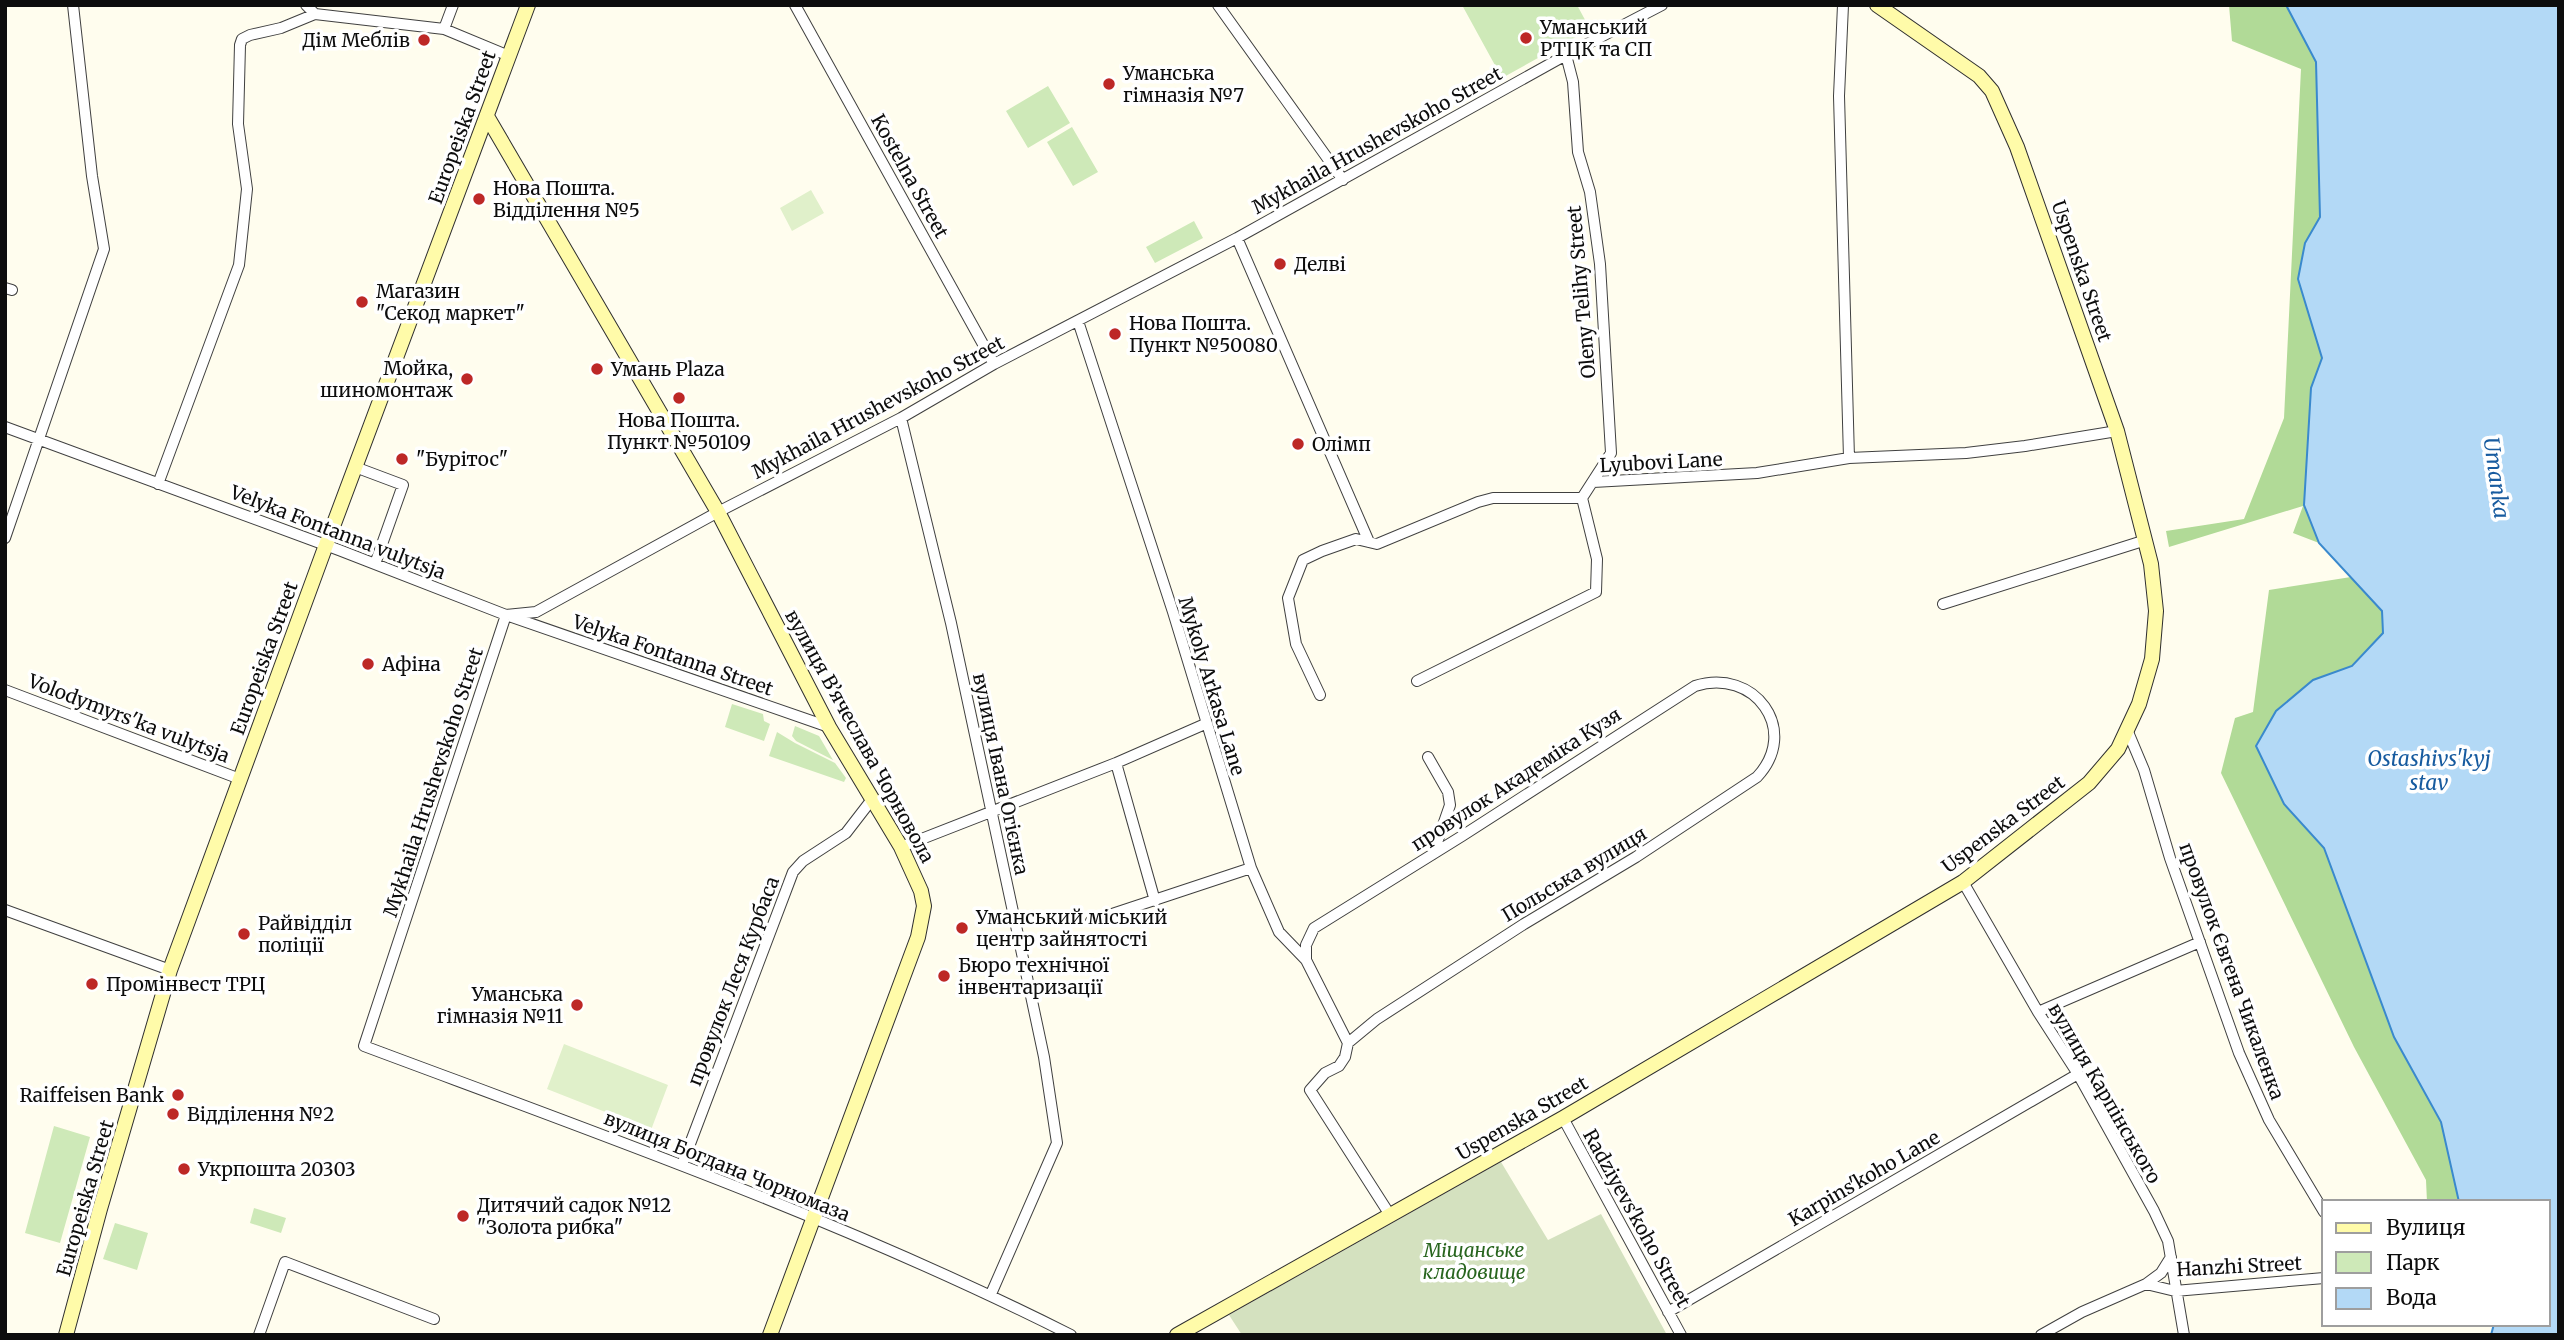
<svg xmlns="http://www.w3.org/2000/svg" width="2564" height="1340" font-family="Merriweather,serif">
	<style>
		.green { fill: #cee9b8 }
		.forest { fill: #b1da97 }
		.cemetery { fill: #d4e1bf }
		.pitch { fill: #e0f0ca }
		.water { fill: #b3d9f6; stroke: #3a89cd; stroke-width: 2 }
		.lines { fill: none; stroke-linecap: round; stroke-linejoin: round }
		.street-casing { stroke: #404040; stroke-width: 12 }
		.secondary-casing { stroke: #2f2f2f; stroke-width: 16 }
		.street { stroke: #fff; stroke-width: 10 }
		.secondary { stroke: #fffba9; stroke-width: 14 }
		.poi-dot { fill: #bd2826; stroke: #fff; stroke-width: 2.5 }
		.labels { text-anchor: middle; stroke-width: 7; stroke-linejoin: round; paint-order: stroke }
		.poi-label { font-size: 19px; fill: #0d0d0d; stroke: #fff; text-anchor: start }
		.street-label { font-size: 19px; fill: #0d0d0d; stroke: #fff }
		.park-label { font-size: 19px; font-style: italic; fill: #28651e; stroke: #fff }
		.water-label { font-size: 21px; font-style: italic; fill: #175b9f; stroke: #fff }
	</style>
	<rect width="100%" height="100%" fill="#fffdee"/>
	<path class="green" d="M 1462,5 L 1577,5 L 1590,29 L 1502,78 Z
		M 1048,86 L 1070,123 L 1028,148 L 1006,111 Z
		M 1072,127 L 1098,172 L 1073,186 L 1047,142 Z
		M 1194,221 L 1203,238 L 1155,263 L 1146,247 Z
		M 732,704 L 763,714 L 764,721 L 770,724 L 764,741 L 725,727 Z
		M 795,726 L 819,736 L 833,760 L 796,741 L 792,736 Z
		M 777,732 L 795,743 L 835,763 L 846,778 L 844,782 L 769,756 Z
		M 54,1126 L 90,1137 L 60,1243 L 25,1233 Z
		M 254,1208 L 286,1218 L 281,1233 L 250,1223 Z
		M 115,1223 L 148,1233 L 137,1270 L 103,1259 Z"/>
	<path class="forest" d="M 2229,5 L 2286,5 L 2316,62 L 2320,217 L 2305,244 L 2298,279 L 2322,358 L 2311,388 L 2304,505 L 2319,543 L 2293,533 L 2303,506 L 2169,547 L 2166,531 L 2244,519 L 2284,418 L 2301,69 L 2232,41 Z
		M 2351,577 L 2382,611 L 2383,633 L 2352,666 L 2313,680 L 2276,711 L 2256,746 L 2284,804 L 2324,847 L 2394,1037 L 2441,1122 L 2459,1202 L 2427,1202 L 2426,1180 L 2354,1047 L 2221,773 L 2235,718 L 2253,712 L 2269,590 Z"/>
	<path class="cemetery" d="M 1501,1162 L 1548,1240 L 1601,1214 L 1667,1335 L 1242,1335 L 1229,1315 Z"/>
	<path class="pitch" d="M 811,190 L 824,213 L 792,231 L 780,208 Z
		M 564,1044 L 668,1085 L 651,1130 L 547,1089 Z"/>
	<path class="water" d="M 2286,5 L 2559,5 L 2559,1335 L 2491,1335 L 2494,1324 L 2548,1324 L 2548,1202 L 2459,1202 L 2441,1122 L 2394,1037 L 2324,848 L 2284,804 L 2256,746 L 2276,711 L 2313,680 L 2352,666 L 2383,633 L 2382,611 L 2319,543 L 2304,505 L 2311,388 L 2322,358 L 2298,279 L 2305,243 L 2320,217 L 2316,62 Z"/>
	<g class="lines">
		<g class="street-casing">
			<path id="street" d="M 306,5 L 315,14 L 444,29 L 509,56
				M 795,5 L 994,364
				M 1218,5 L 1343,180
				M 444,29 L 453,5
				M 1237,238 L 1369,542
				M 5,288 L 12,290
				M 1078,321 L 1173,612 L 1251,868 L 1279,932 L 1306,960 L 1348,1043
				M 901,418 L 951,623 L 1021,949 L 1044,1057 L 1057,1143 L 991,1294
				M 5,427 L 339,550 L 506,615 L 829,727
				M 1849,458 L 1966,453 L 2025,446 L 2117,431
				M 355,467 L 403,485 L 375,564
				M 1593,482 L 1757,473 L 1849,458 L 1839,96 L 1843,5
				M 158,484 L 239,265 L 247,189 L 238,124 L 240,45 L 242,39 L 250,35 L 281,28 L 315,14
				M 5,538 L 104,249 L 92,176 L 73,5
				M 1943,604 L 2146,540
				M 506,615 L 536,612 L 718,512 L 901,418 L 994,364 L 1237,238 L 1566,55 L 1662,5
				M 506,615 L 364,1046 C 602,1135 843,1220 1071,1335
				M 1417,681 L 1596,592 L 1597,559 L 1582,498
				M 5,690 L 240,779
				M 1320,695 L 1296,644 L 1288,598 L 1303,560 L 1322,551 L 1356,539 L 1377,544 L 1478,502 L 1493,498 L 1582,498 L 1611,453 L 1600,264 L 1590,192 L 1578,152 L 1573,82 L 1566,55
				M 2128,732 L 2144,770 L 2170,858 L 2239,1053 L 2269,1120 L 2324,1212
				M 1428,757 L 1448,792 L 1450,805 L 1433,854
				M 1116,763 L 1155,901
				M 901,847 L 1116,763 L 1205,724
				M 1963,882 L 2038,1012 L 2078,1074 L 2154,1211 L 2168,1241 L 2184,1335
				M 5,910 L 170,970
				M 1091,921 L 1251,868
				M 1306,960 L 1306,945 L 1314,928 L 1462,836 L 1695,686 C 1754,667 1801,730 1757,777 L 1636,857 L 1524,924 L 1377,1019 L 1348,1043 L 1345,1057 L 1339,1066 L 1325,1073 L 1310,1090 L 1390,1215
				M 2038,1012 L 2200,942
				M 1563,1118 L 1681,1335
				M 682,1165 L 793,872 L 803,861 L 846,833 L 873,798
				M 2146,1284 L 2161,1273 L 2171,1257
				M 1668,1312 L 2078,1074
				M 259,1335 L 285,1262 L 434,1319
				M 2041,1335 L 2082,1312 L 2146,1284 L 2175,1291 L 2324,1278"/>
		</g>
		<g class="secondary-casing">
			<path id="secondary" d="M 488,118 L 718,512 L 829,727 L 901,847 L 921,891 L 924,906 L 918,937 L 770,1335
				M 66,1335 L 100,1209 L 170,970 L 326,545 L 528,5
				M 1177,1335 L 1563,1118 L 1963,882 L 2089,783 L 2118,749 L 2139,704 L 2152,659 L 2156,611 L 2151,564 L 2117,431 L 2017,147 L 1992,91 L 1979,76 L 1877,5"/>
		</g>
		<use href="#street" class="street"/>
		<use href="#secondary" class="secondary"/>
	</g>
	<g class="poi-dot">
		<circle cx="1526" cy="38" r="7"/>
		<circle cx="424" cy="40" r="7"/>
		<circle cx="1109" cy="84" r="7"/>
		<circle cx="479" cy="199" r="7"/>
		<circle cx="1280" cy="264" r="7"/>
		<circle cx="362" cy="302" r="7"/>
		<circle cx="1115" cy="334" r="7"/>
		<circle cx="597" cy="369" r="7"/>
		<circle cx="467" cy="379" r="7"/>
		<circle cx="679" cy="398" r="7"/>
		<circle cx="1298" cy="444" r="7"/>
		<circle cx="402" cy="459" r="7"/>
		<circle cx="368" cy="664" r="7"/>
		<circle cx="962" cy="928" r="7"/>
		<circle cx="244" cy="934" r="7"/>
		<circle cx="944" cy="976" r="7"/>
		<circle cx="92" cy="984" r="7"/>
		<circle cx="577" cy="1005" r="7"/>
		<circle cx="178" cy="1095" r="7"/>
		<circle cx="173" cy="1114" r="7"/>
		<circle cx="184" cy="1169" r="7"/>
		<circle cx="463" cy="1216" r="7"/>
	</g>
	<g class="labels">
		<g class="poi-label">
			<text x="1540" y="34">Уманський<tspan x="1540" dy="22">РТЦК та СП</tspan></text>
			<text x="410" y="47" text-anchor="end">Дім Меблів</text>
			<text x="1123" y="80">Уманська<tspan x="1123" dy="22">гімназія №7</tspan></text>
			<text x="493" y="195">Нова Пошта.<tspan x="493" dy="22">Відділення №5</tspan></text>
			<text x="1294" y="271">Делві</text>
			<text x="376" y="298">Магазин<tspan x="376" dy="22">"Секод маркет"</tspan></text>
			<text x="1129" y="330">Нова Пошта.<tspan x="1129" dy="22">Пункт №50080</tspan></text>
			<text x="453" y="375" text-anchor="end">Мойка,<tspan x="453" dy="22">шиномонтаж</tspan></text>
			<text x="611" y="376">Умань Plaza</text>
			<text x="679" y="427" text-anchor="middle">Нова Пошта.<tspan x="679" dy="22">Пункт №50109</tspan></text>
			<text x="1312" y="451">Олімп</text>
			<text x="416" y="466">"Бурітос"</text>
			<text x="382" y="671">Афіна</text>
			<text x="976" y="924">Уманський міський<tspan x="976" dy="22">центр зайнятості</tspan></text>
			<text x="258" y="930">Райвідділ<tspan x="258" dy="22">поліції</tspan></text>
			<text x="958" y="972">Бюро технічної<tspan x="958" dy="22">інвентаризації</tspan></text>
			<text x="106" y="991">Промінвест ТРЦ</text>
			<text x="563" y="1001" text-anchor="end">Уманська<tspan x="563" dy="22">гімназія №11</tspan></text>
			<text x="164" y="1102" text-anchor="end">Raiffeisen Bank</text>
			<text x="187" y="1121">Відділення №2</text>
			<text x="198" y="1176">Укрпошта 20303</text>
			<text x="477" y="1212">Дитячий садок №12<tspan x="477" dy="22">"Золота рибка"</tspan></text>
		</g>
		<g class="street-label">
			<text transform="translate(462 127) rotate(-70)" y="7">Europeiska Street</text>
			<text transform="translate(1377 140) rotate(-29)" y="7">Mykhaila Hrushevskoho Street</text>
			<text transform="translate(910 176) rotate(61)" y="7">Kostelna Street</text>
			<text transform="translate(2082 271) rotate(71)" y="7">Uspenska Street</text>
			<text transform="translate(1581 292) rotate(-95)" y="7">Oleny Telihy Street</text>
			<text transform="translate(878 407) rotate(-28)" y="7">Mykhaila Hrushevskoho Street</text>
			<text transform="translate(1661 462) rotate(-3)" y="7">Lyubovi Lane</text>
			<text transform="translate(338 532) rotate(21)" y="7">Velyka Fontanna vulytsja</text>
			<text transform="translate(673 655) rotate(19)" y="7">Velyka Fontanna Street</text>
			<text transform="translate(264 658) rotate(-70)" y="7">Europeiska Street</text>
			<text transform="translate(1212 686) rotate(73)" y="7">Mykoly Arkasa Lane</text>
			<text transform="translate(129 718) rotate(21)" y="7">Volodymyrs'ka vulytsja</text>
			<text transform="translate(860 736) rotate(61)" y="7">вулиця В’ячеслава Чорновола</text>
			<text transform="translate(1001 774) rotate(78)" y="7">вулиця Івана Огієнка</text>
			<text transform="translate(1516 779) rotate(-33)" y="7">провулок Академіка Кузя</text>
			<text transform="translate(433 782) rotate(-72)" y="7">Mykhaila Hrushevskoho Street</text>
			<text transform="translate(2003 824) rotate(-37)" y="7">Uspenska Street</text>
			<text transform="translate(1574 874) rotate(-31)" y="7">Польська вулиця</text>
			<text transform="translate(2232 971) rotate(70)" y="7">провулок Євгена Чикаленка</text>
			<text transform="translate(733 981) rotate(-69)" y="7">провулок Леся Курбаса</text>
			<text transform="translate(2105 1093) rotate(60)" y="7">вулиця Карпінського</text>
			<text transform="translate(1522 1118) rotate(-30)" y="7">Uspenska Street</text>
			<text transform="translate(727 1166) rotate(22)" y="7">вулиця Богдана Чорномаза</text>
			<text transform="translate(1864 1178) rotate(-30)" y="7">Karpinsʹkoho Lane</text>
			<text transform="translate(85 1198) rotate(-74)" y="7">Europeiska Street</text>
			<text transform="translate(1637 1218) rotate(61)" y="7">Radziyevsʹkoho Street</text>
			<text transform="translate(2239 1266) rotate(-3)" y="7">Hanzhi Street</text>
		</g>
		<g class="park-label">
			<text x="1474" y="1257">Міщанське<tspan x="1474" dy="22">кладовище</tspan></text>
		</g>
		<g class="water-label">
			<text transform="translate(2496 478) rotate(82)" y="7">Umanka</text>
			<text x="2429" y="766">Ostashivs'kyj<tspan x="2429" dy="24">stav</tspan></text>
		</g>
	</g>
	<rect width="2564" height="1340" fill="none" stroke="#0d0d0d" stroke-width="14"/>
	<rect x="2322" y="1200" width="228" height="126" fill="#ffffff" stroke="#9e9e9e" stroke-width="2"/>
	<rect x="2336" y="1223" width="35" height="10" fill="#fffba9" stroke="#9e9e9e" stroke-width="2"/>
	<text x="2386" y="1235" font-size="21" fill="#0d0d0d">Вулиця</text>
	<rect x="2336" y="1252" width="35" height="21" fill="#cee9b8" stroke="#9e9e9e" stroke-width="2"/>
	<text x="2386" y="1270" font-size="21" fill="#0d0d0d">Парк</text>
	<rect x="2336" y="1288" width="35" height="21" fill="#b3d9f6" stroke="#9e9e9e" stroke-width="2"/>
	<text x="2386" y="1305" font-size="21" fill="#0d0d0d">Вода</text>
</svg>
